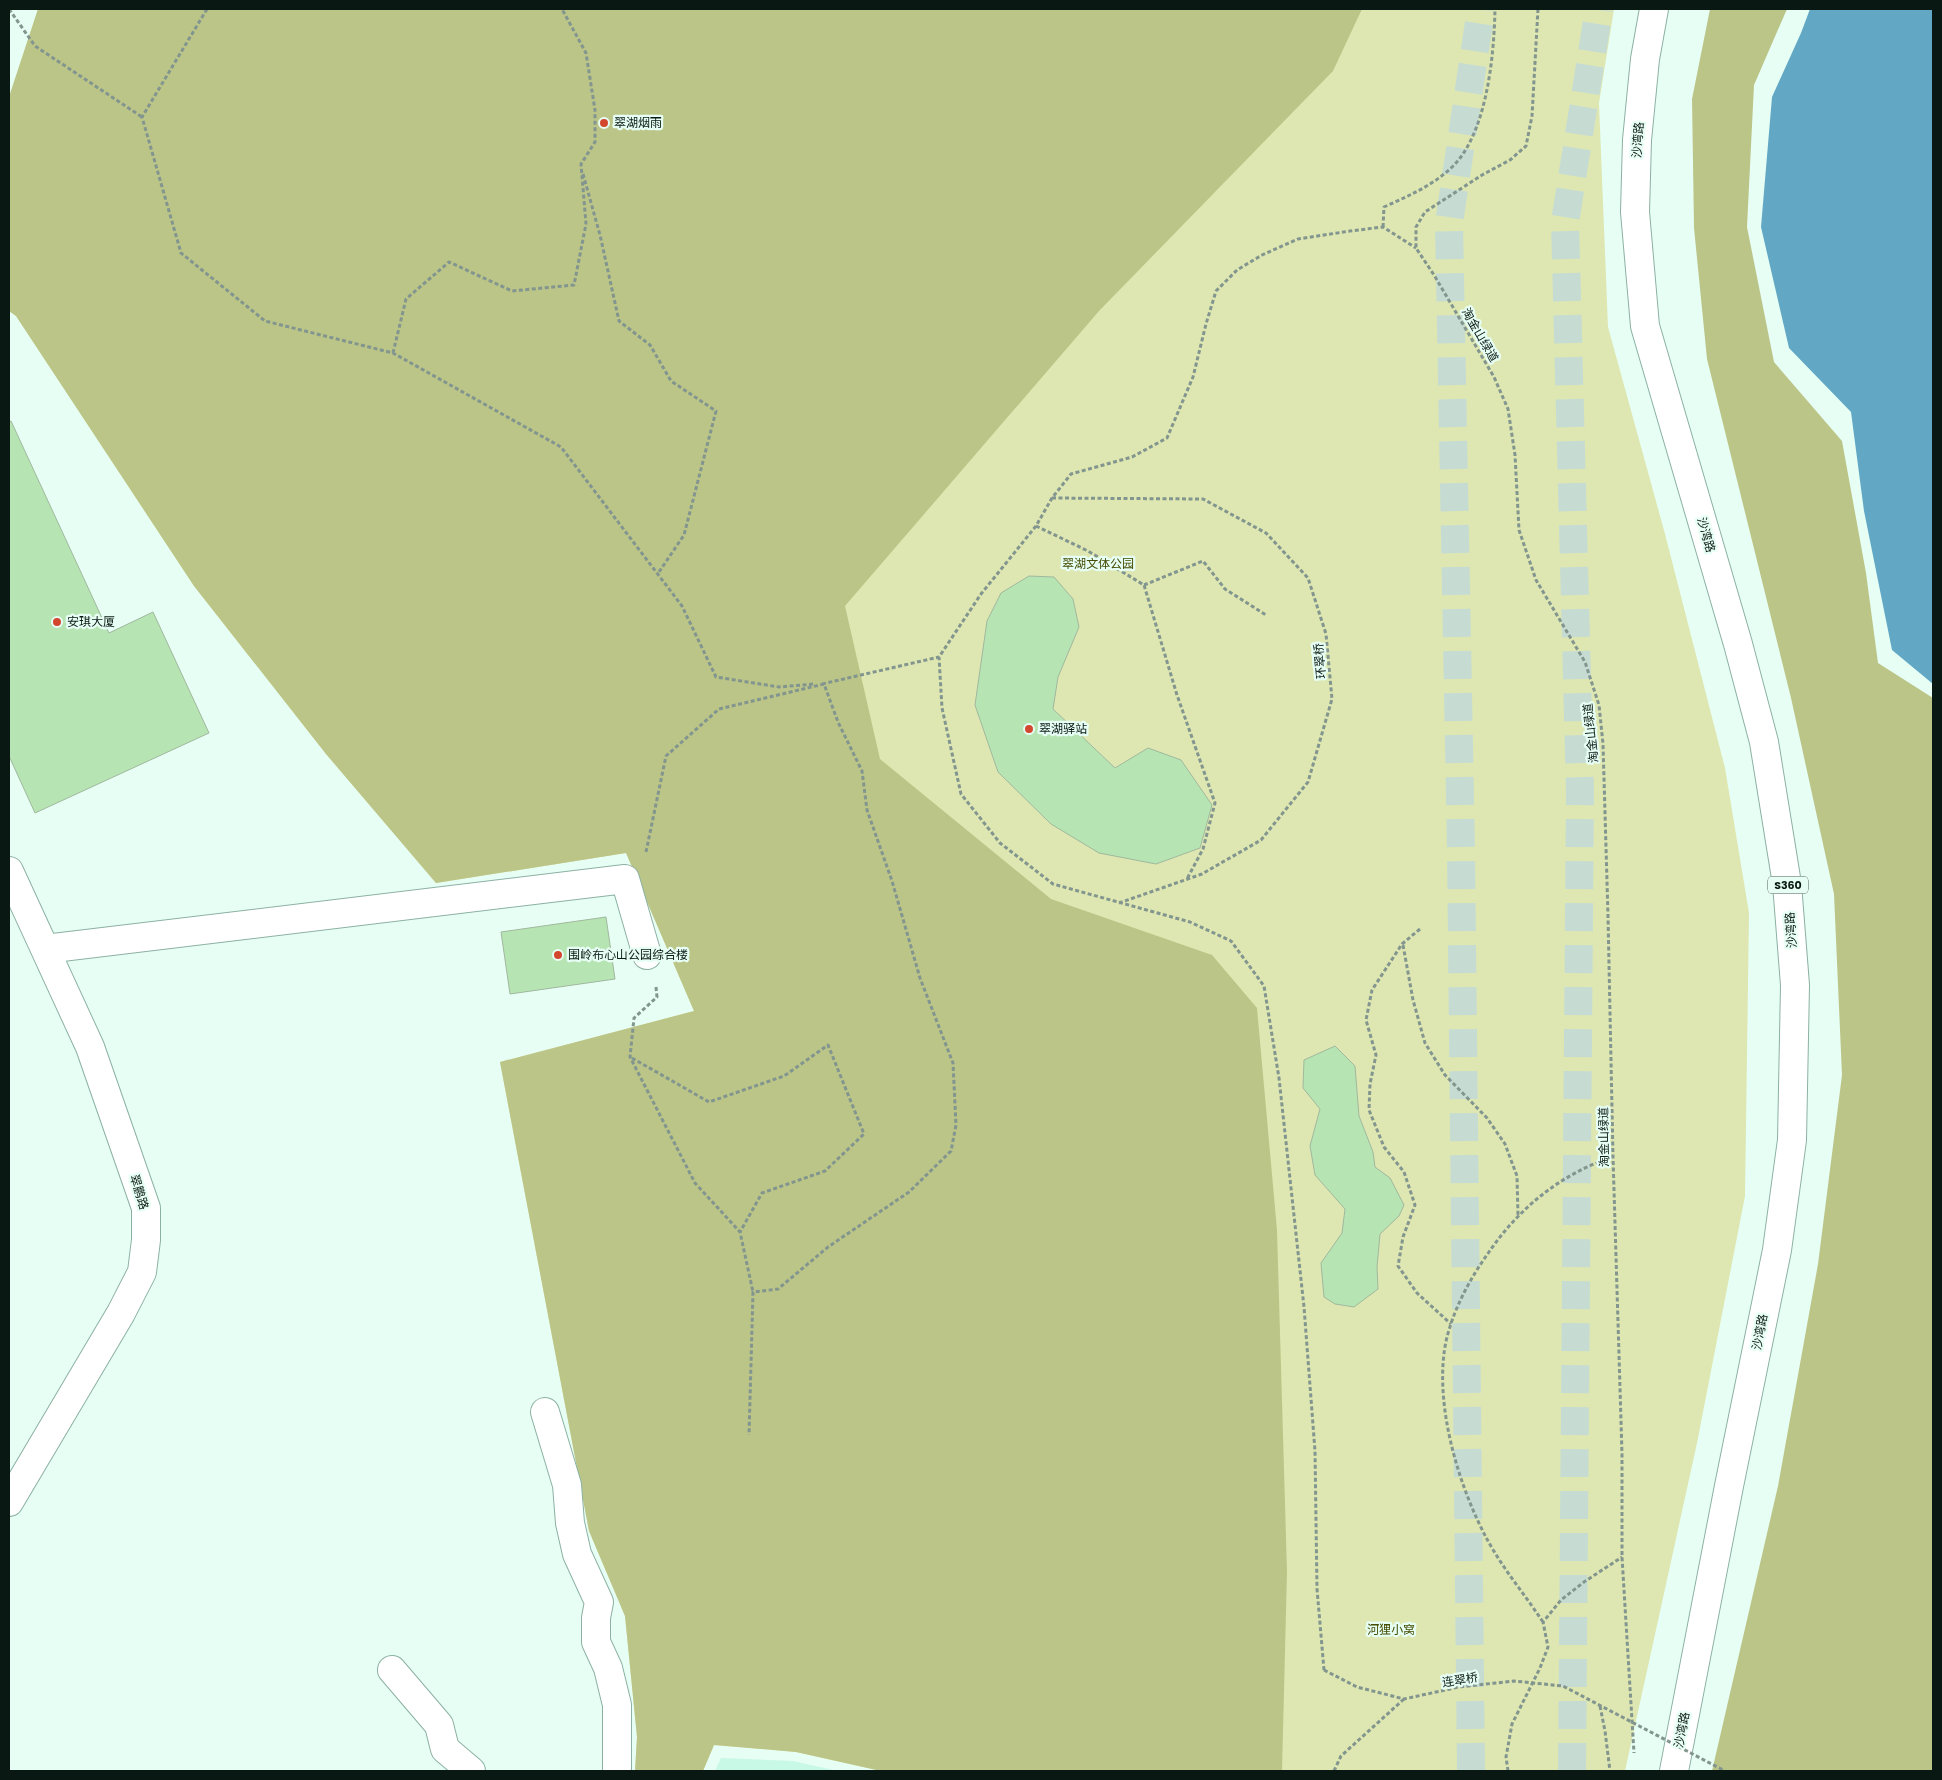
<svg xmlns="http://www.w3.org/2000/svg" width="1942" height="1780" font-family="Poppins,'Noto Sans SC',sans-serif">
	<style>
		.built { fill: #c8f8e6 }
		.green { fill: #dee7b1 }
		.forest { fill: #bcc588 }
		.water { fill: #62a8c4 }
		.building { fill: #b7e4b3; stroke: #a0b89e }
		.lines { fill: none; stroke-linecap: round; stroke-linejoin: round }
		.highway-tunnel { stroke: #c6dcd3; stroke-width: 28; stroke-dasharray: 28 14; stroke-linecap: butt }
		.minor-casing { stroke: #8cb1a3; stroke-width: 30 }
		.major-casing { stroke: #8cb1a3; stroke-width: 30 }
		.path { stroke: #82958e; stroke-width: 3; stroke-dasharray: 4 2.5; stroke-linecap: butt }
		.minor { stroke: #fff; stroke-width: 28 }
		.major { stroke: #fff; stroke-width: 28 }
		.path-bridge { stroke: #82958e; stroke-width: 3; stroke-dasharray: 4 2.5; stroke-linecap: butt }
		.poi-dot { fill: #d3472e; stroke: #e7fef5; stroke-width: 2 }
		.labels { text-anchor: middle; stroke-width: 4.5; stroke-linejoin: round; paint-order: stroke }
		.shield { fill: #e7fef5; stroke: #4c5d57; stroke-width: 1 }
		.shield-label { font-size: 11px; font-weight: bold; fill: #0a1813 }
		.poi-label { font-size: 12px; fill: #0a1813; stroke: #e7fef5; text-anchor: start }
		.street-label { font-size: 12px; fill: #0a1813; stroke: #e7fef5 }
		.park-label { font-size: 12px; fill: #454c01; stroke: #e7fef5 }
	</style>
	<rect width="100%" height="100%" fill="#e7fef5"/>
	<path class="built" d="M 721,1758 L 793,1761 L 838,1771 L 715,1771 Z"/>
	<path class="green" d="M 38,9 L 1614,9 L 1599,103 L 1608,327 L 1665,534 L 1725,768 L 1749,913 L 1745,1196 L 1697,1443 L 1625,1771 L 881,1771 L 796,1752 L 714,1745 L 703,1771 L 635,1771 L 637,1737 L 625,1616 L 589,1531 L 500,1062 L 694,1011 L 626,853 L 436,883 L 326,754 L 194,586 L 16,316 L 9,311 L 9,97 Z"/>
	<path class="forest" d="M 38,9 L 1362,9 L 1333,71 L 1099,311 L 845,606 L 880,759 L 1051,899 L 1212,955 L 1257,1008 L 1277,1230 L 1287,1572 L 1282,1771 L 881,1771 L 796,1752 L 714,1745 L 703,1771 L 635,1771 L 637,1737 L 625,1616 L 589,1531 L 500,1062 L 694,1011 L 626,853 L 436,883 L 326,754 L 194,586 L 16,316 L 9,311 L 9,97 Z
		M 1710,9 L 1787,9 L 1754,85 L 1747,227 L 1774,362 L 1842,441 L 1866,573 L 1878,663 L 1933,698 L 1933,1771 L 1712,1771 L 1778,1486 L 1818,1264 L 1842,1075 L 1834,894 L 1791,698 L 1707,359 L 1694,228 L 1692,99 Z"/>
	<path class="water" d="M 1810,9 L 1933,9 L 1933,684 L 1892,650 L 1864,511 L 1851,412 L 1789,348 L 1761,227 L 1772,97 L 1801,33 Z"/>
	<path class="building" d="M 11,421 L 109,633 L 153,612 L 209,733 L 35,813 L 9,756 L 9,422 Z
		M 1029,576 L 1054,577 L 1073,599 L 1079,627 L 1058,677 L 1053,709 L 1115,768 L 1148,748 L 1181,760 L 1212,805 L 1200,848 L 1156,864 L 1099,853 L 1051,824 L 998,772 L 975,705 L 987,621 L 1001,593 Z
		M 606,917 L 615,979 L 510,994 L 501,932 Z
		M 1335,1046 L 1355,1066 L 1359,1116 L 1373,1152 L 1375,1167 L 1390,1178 L 1404,1205 L 1399,1216 L 1380,1234 L 1377,1267 L 1378,1289 L 1354,1307 L 1335,1304 L 1324,1297 L 1321,1263 L 1342,1233 L 1345,1209 L 1315,1175 L 1310,1146 L 1320,1109 L 1303,1088 L 1304,1060 Z"/>
	<g class="lines">
		<path class="highway-tunnel" d="M 1471,1771 L 1461,851 L 1449,223 L 1481,9
			M 1572,1771 L 1580,792 L 1565,222 L 1599,9"/>
		<g class="minor-casing">
			<path id="minor" d="M 9,871 L 90,1047 L 146,1208 L 146,1240 L 142,1272 L 121,1313 L 9,1502
				M 45,949 L 625,879 L 647,955
				M 545,1412 L 567,1485 L 570,1523 L 577,1554 L 599,1602 L 596,1618 L 596,1642 L 608,1668 L 617,1705 L 617,1771
				M 392,1670 L 439,1725 L 445,1749 L 471,1771"/>
		</g>
		<g class="major-casing">
			<path id="major" d="M 1654,9 L 1645,59 L 1637,140 L 1635,212 L 1645,326 L 1738,644 L 1764,742 L 1787,884 L 1795,985 L 1792,1140 L 1777,1250 L 1729,1486 L 1674,1771"/>
		</g>
		<path class="path" d="M 9,9 L 35,46 L 142,117
			M 207,9 L 142,117 L 181,253 L 265,321 L 393,353 L 561,447 L 682,606 L 716,677 L 779,687 L 814,684
			M 1538,9 L 1532,116 L 1526,146 L 1510,160 L 1482,175 L 1425,212 L 1416,227 L 1416,248 L 1434,275 L 1494,377 L 1508,409 L 1515,455 L 1519,530 L 1536,580 L 1585,662 L 1599,705 L 1603,744 L 1608,916 L 1613,1157 L 1622,1454 L 1622,1557 L 1634,1753
			M 583,174 L 600,235 L 619,321 L 650,345 L 671,381 L 716,411 L 684,535 L 657,575
			M 1383,227 L 1384,207 C 1408,196 1430,187 1450,169 C 1487,136 1494,56 1495,9
			M 393,353 L 406,299 L 449,262 L 512,291 L 574,285 L 586,224 L 581,164 L 595,142 L 595,110 L 586,53 L 562,9
			M 1052,498 L 1203,499 L 1266,533 L 1308,578 L 1326,634 L 1332,699 L 1308,782 L 1261,840 L 1202,874 L 1119,903
			M 1036,526 L 1088,551 L 1144,585 L 1177,695 L 1215,803 L 1203,849 L 1187,879
			M 1144,585 L 1203,561 L 1225,589 L 1266,615
			M 822,684 L 939,657
			M 646,852 L 666,756 L 719,709 L 824,684 L 838,722 L 862,771 L 867,810 L 892,881 L 920,978 L 953,1063 L 956,1125 L 951,1151 L 909,1192 L 828,1247 L 778,1289 L 753,1292 L 749,1435
			M 1420,929 L 1402,944 L 1372,990 L 1366,1020 L 1376,1055 L 1370,1084 L 1369,1110 L 1384,1147 L 1404,1172 L 1415,1205 L 1403,1237 L 1398,1266 L 1417,1293 L 1451,1324
			M 1403,945 L 1413,1000 L 1425,1043 L 1445,1075 L 1487,1118 L 1505,1144 L 1517,1176 L 1518,1215
			M 656,987 L 657,997 L 634,1018 L 630,1057 L 695,1183 L 740,1232 L 753,1292
			M 632,1058 L 709,1102 L 784,1076 L 828,1045 L 864,1134 L 825,1171 L 762,1193 L 740,1232
			M 1543,1622 C 1525,1595 1504,1570 1488,1541 C 1458,1486 1432,1399 1447,1337 C 1455,1306 1471,1277 1489,1252 C 1519,1208 1562,1173 1613,1157
			M 1324,1670 L 1317,1589 L 1315,1451 L 1304,1307 L 1279,1078 L 1264,986 L 1231,941 L 1190,922 L 1053,884 L 1000,843 L 961,794 L 942,708 L 939,657 L 981,594 L 1036,526 L 1052,498 L 1071,474 L 1132,457 L 1167,438 L 1193,377 L 1206,324 L 1216,291 L 1237,270 L 1262,255 L 1298,239 L 1350,231 L 1383,227 L 1416,248
			M 1600,1706 L 1605,1731 L 1610,1771
			M 1334,1771 L 1341,1756 L 1404,1699
			M 1508,1771 L 1506,1757 L 1512,1724 L 1540,1668 L 1548,1647 L 1543,1622 L 1561,1600 L 1584,1582 L 1622,1557"/>
		<use href="#minor" class="minor"/>
		<use href="#major" class="major"/>
		<path class="path-bridge" d="M 1324,1670 L 1357,1687 L 1404,1699 L 1459,1687 L 1514,1681 L 1563,1686 L 1725,1771"/>
	</g>
	<g class="poi-dot">
		<circle cx="604" cy="123" r="5"/>
		<circle cx="57" cy="622" r="5"/>
		<circle cx="1029" cy="729" r="5"/>
		<circle cx="558" cy="955" r="5"/>
	</g>
	<g class="labels">
		<rect class="shield" x="1768" y="876.5" width="40" height="17" rx="4"/>
		<g class="shield-label">
			<text x="1788" y="889">S360</text>
		</g>
		<g class="poi-label">
			<text x="614" y="127">翠湖烟雨</text>
			<text x="67" y="626">安琪大厦</text>
			<text x="1039" y="733">翠湖驿站</text>
			<text x="568" y="959">围岭布心山公园综合楼</text>
		</g>
		<g class="street-label">
			<text transform="translate(1638 140) rotate(-86)" y="4">沙湾路</text>
			<text transform="translate(1480 335) rotate(60)" y="4">淘金山绿道</text>
			<text transform="translate(1706 535) rotate(74)" y="4">沙湾路</text>
			<text transform="translate(1320 661) rotate(-95)" y="4">环翠桥</text>
			<text transform="translate(1591 733) rotate(-96)" y="4">淘金山绿道</text>
			<text transform="translate(1791 930) rotate(-94)" y="4">沙湾路</text>
			<text transform="translate(1604 1137) rotate(-91)" y="4">淘金山绿道</text>
			<text transform="translate(139 1192) rotate(73)" y="4">翠鹏路</text>
			<text transform="translate(1760 1332) rotate(-79)" y="4">沙湾路</text>
			<text transform="translate(1460 1680) rotate(-9)" y="4">连翠桥</text>
			<text transform="translate(1682 1730) rotate(-79)" y="4">沙湾路</text>
		</g>
		<g class="park-label">
			<text x="1098" y="568">翠湖文体公园</text>
			<text x="1391" y="1634">河狸小窝</text>
		</g>
	</g>
	<rect width="1942" height="1780" fill="none" stroke="#0a1813" stroke-width="20"/>
</svg>
